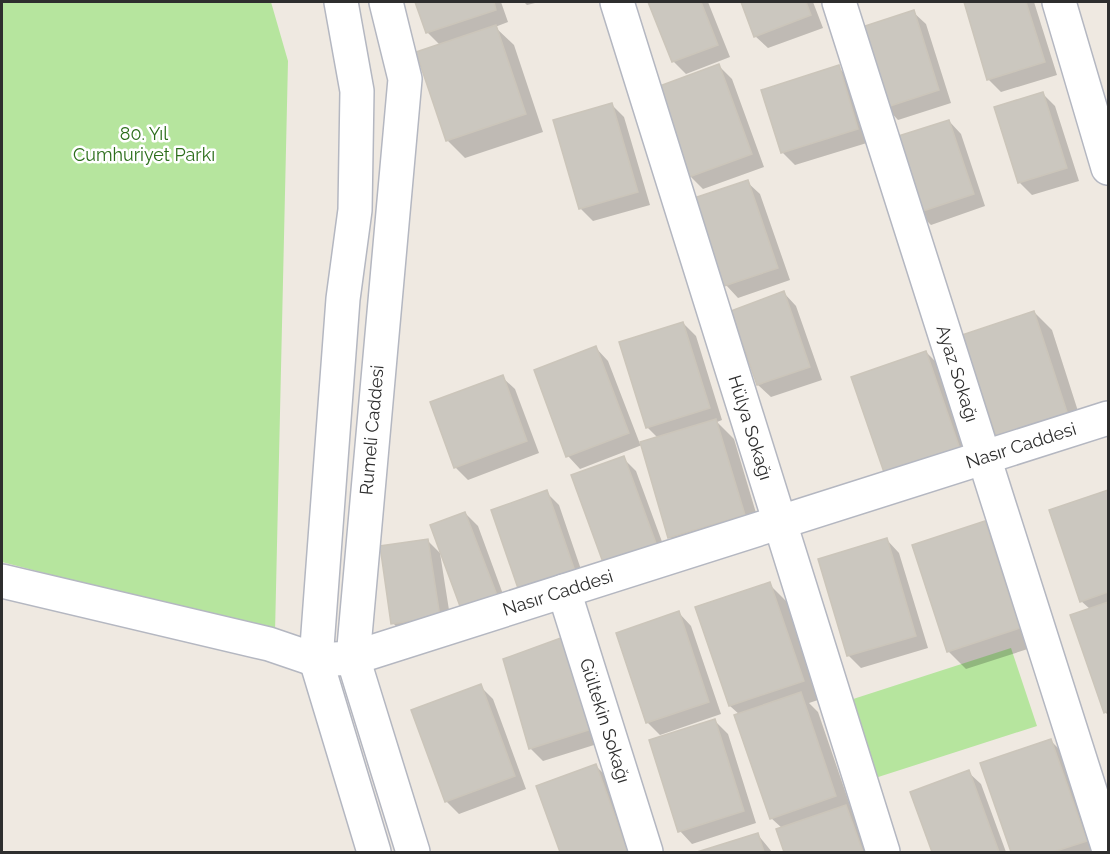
<svg xmlns="http://www.w3.org/2000/svg" width="1110" height="854" font-family="Raleway,sans-serif">
	<style>
		.green { fill: #b6e59e }
		.shadow { fill: #0003 }
		.building { fill: #cbc7bf; stroke: #cbc5ba; stroke-width: 1.5 }
		.lines { fill: none; stroke-linecap: round; stroke-linejoin: round }
		.minor-casing { stroke: #b4b7c1; stroke-width: 36 }
		.minor { stroke: #fff; stroke-width: 33 }
		.labels { text-anchor: middle; stroke-width: 5; stroke-linejoin: round; paint-order: stroke }
		.park-label { font-size: 18px; fill: #2c6e1b; stroke: #fff }
		.street-label { font-size: 18px; fill: #2e2e2e; stroke: #fff }
	</style>
	<rect width="100%" height="100%" fill="#efe9e1"/>
	<path class="green" d="M 2,2 L 271,2 L 288,61 L 275,633 L 2,562 Z
		M 1011,648 L 1037,726 L 872,779 L 847,701 Z"/>
	<path class="shadow" d="M 417,2 L 501,2 L 508,22 L 495,27 L 514,45 L 543,132 L 465,158 L 447,140 L 440,45 L 427,32 Z
		M 524,2 L 539,2 L 527,5 Z
		M 650,2 L 708,2 L 730,57 L 686,74 L 673,61 Z
		M 742,2 L 813,2 L 823,28 L 768,48 L 755,36 Z
		M 965,2 L 1034,2 L 1057,75 L 1001,92 L 988,79 Z
		M 913,12 L 926,24 L 951,103 L 898,120 L 886,107 Z
		M 719,66 L 732,79 L 764,167 L 703,189 L 691,177 L 659,88 Z
		M 838,67 L 851,80 L 870,142 L 795,165 L 782,152 Z
		M 1042,93 L 1055,106 L 1079,181 L 1032,195 L 1020,183 L 996,108 Z
		M 611,104 L 624,117 L 650,205 L 593,221 L 581,209 L 555,121 Z
		M 949,121 L 961,134 L 985,206 L 931,225 L 918,212 Z
		M 747,182 L 760,194 L 790,280 L 738,298 L 726,285 Z
		M 784,293 L 796,306 L 822,380 L 771,397 L 758,385 L 732,312 Z
		M 1034,312 L 1052,330 L 1085,433 L 1016,456 Z
		M 683,323 L 696,336 L 722,420 L 717,422 L 734,439 L 762,533 L 688,555 L 670,537 L 642,445 L 580,469 L 568,456 L 596,348 L 608,361 L 640,444 L 658,438 L 647,427 Z
		M 926,352 L 944,370 L 978,470 L 906,495 Z
		M 502,377 L 515,389 L 539,453 L 468,480 L 456,468 L 432,403 Z
		M 623,458 L 636,471 L 668,558 L 618,577 Z
		M 1108,491 L 1108,715 L 1105,712 L 1090,609 L 1081,601 L 1051,511 Z
		M 546,492 L 559,505 L 588,590 L 493,511 Z
		M 465,513 L 478,526 L 511,616 L 478,629 Z
		M 984,523 L 1002,541 L 1037,646 L 966,669 L 948,651 Z
		M 427,540 L 440,553 L 452,629 L 405,636 L 393,623 Z
		M 887,540 L 899,553 L 928,648 L 861,668 L 848,655 Z
		M 769,584 L 787,602 L 821,699 L 809,703 L 818,712 L 853,814 L 864,824 L 874,852 L 786,852 L 778,830 L 782,828 L 771,818 L 740,715 L 730,706 L 697,608 Z
		M 679,613 L 691,626 L 721,714 L 660,735 L 647,722 Z
		M 582,649 L 610,740 L 543,761 L 530,748 Z
		M 480,686 L 493,699 L 526,789 L 459,814 L 446,801 Z
		M 715,721 L 728,734 L 756,823 L 692,844 L 680,831 Z
		M 1050,740 L 1068,758 L 1101,852 L 1012,852 L 982,764 Z
		M 596,766 L 608,778 L 635,852 L 561,852 L 538,787 Z
		M 968,772 L 981,784 L 1006,852 L 934,852 L 912,793 Z
		M 758,835 L 772,852 L 702,852 Z"/>
	<path class="building" d="M 415,2 L 494,2 L 496,10 L 426,33 Z
		M 648,2 L 701,2 L 718,45 L 672,62 Z
		M 741,2 L 806,2 L 811,15 L 754,37 Z
		M 964,2 L 1026,2 L 1045,62 L 987,80 Z
		M 914,10 L 939,90 L 884,108 L 859,28 Z
		M 496,25 L 526,114 L 446,141 L 416,52 Z
		M 719,64 L 752,154 L 689,177 L 657,87 Z
		M 839,65 L 858,129 L 781,153 L 761,90 Z
		M 1043,92 L 1067,168 L 1018,183 L 994,107 Z
		M 612,103 L 638,192 L 579,209 L 553,120 Z
		M 949,120 L 974,194 L 917,213 L 892,138 Z
		M 748,180 L 778,268 L 724,286 L 694,198 Z
		M 784,291 L 810,367 L 757,385 L 731,311 Z
		M 1034,311 L 1068,415 L 997,439 L 962,335 Z
		M 683,322 L 710,408 L 646,428 L 619,342 Z
		M 596,346 L 629,433 L 566,457 L 534,370 Z
		M 926,351 L 961,452 L 886,478 L 851,377 Z
		M 503,375 L 527,441 L 454,468 L 430,402 Z
		M 716,419 L 745,515 L 668,538 L 640,442 Z
		M 624,456 L 657,546 L 604,565 L 571,475 Z
		M 547,490 L 577,577 L 521,597 L 491,510 Z
		M 1108,490 L 1108,592 L 1080,602 L 1049,510 Z
		M 465,512 L 500,603 L 464,617 L 430,525 Z
		M 985,521 L 1020,628 L 947,652 L 912,545 Z
		M 887,538 L 916,636 L 847,656 L 818,559 Z
		M 428,539 L 440,617 L 391,624 L 380,546 Z
		M 770,582 L 804,681 L 729,706 L 695,607 Z
		M 1108,602 L 1108,711 L 1104,713 L 1070,615 Z
		M 679,611 L 709,702 L 646,723 L 616,633 Z
		M 569,635 L 598,727 L 529,749 L 503,659 Z
		M 481,684 L 515,776 L 445,802 L 411,710 Z
		M 801,692 L 836,796 L 770,819 L 734,715 Z
		M 715,719 L 744,811 L 678,832 L 649,740 Z
		M 1051,739 L 1087,841 L 1053,852 L 1011,852 L 980,763 Z
		M 596,764 L 628,852 L 560,852 L 536,786 Z
		M 969,770 L 999,852 L 932,852 L 910,792 Z
		M 846,805 L 863,852 L 784,852 L 776,829 Z
		M 758,833 L 764,852 L 697,852 Z"/>
	<g class="lines">
		<g class="minor-casing">
			<g id="minor">
				<path d="M 341,2 L 357,91 L 355,210 L 343,299 L 316,660 L 374,852"/>
				<path d="M 386,2 L 405,79 L 353,658 L 413,852"/>
				<path id="s1" d="M 617,2 L 883,852"/>
				<path id="s2" d="M 839,2 L 1108,847"/>
				<path d="M 1059,2 L 1108,168"/>
				<path id="s3" d="M 2,581 L 269,644 L 316,660 L 353,658 L 1108,418"/>
				<path id="s4" d="M 564,591 L 646,852"/>
			</g>
		</g>
		<use href="#minor" class="minor"/>
	</g>
	<g class="labels">
		<g class="park-label">
			<text x="144" y="140">80. Yıl<tspan x="144" dy="21">Cumhuriyet Parkı</tspan></text>
		</g>
		<g class="street-label">
			<text dy="6" stroke="none"><textPath href="#s2" startOffset="390">Ayaz Sokağı</textPath></text>
			<text dy="6" stroke="none"><textPath href="#s1" startOffset="446">Hülya Sokağı</textPath></text>
			<text transform="translate(372 430) rotate(-85)" y="6">Rumeli Caddesi</text>
			<text dy="6" stroke="none"><textPath href="#s3" startOffset="1062">Nasır Caddesi</textPath></text>
			<text dy="6" stroke="none"><textPath href="#s3" startOffset="576">Nasır Caddesi</textPath></text>
			<text dy="6" stroke="none"><textPath href="#s4" startOffset="136">Gültekin Sokağı</textPath></text>
		</g>
	</g>
	<rect width="1110" height="854" fill="none" stroke="#2e2e2e" stroke-width="6"/>
</svg>
